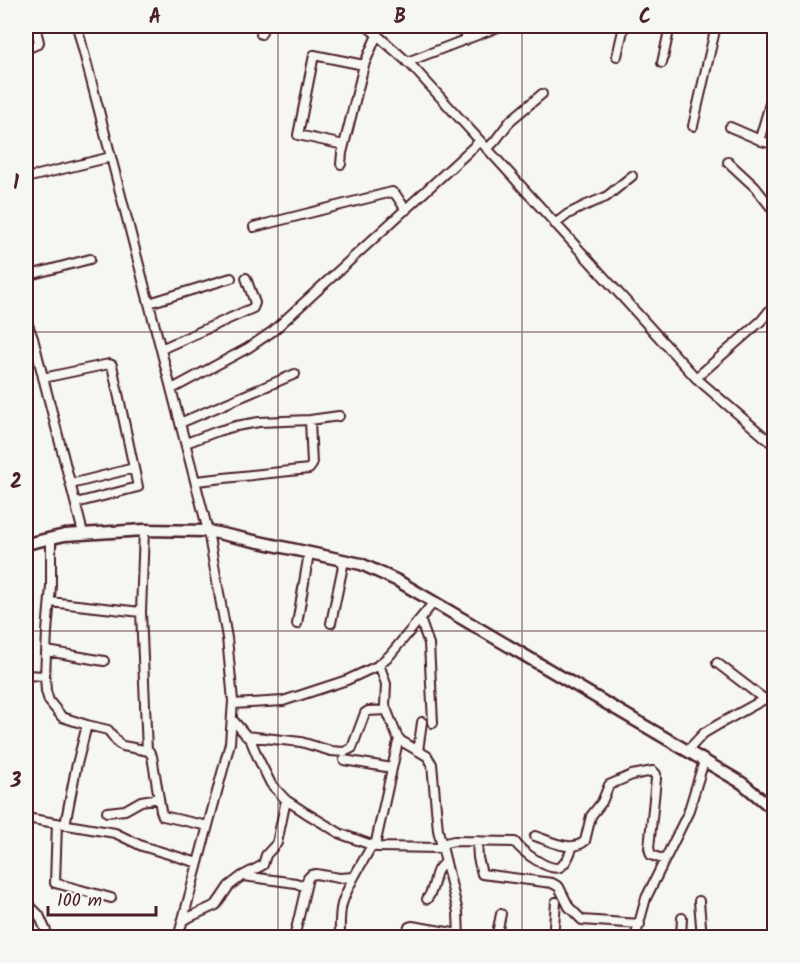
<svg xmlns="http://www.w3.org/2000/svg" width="800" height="963" font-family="Kalam,sans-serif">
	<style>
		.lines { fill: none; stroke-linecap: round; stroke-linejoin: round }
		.minor-casing { stroke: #4a1f2b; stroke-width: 12 }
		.major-casing { stroke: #4a1f2b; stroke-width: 15 }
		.minor { stroke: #f6f6f2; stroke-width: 8 }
		.major { stroke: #f6f6f2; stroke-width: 10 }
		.grid { fill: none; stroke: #4a1f2b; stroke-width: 1.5; stroke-opacity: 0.55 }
		.neatline { fill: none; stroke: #4a1f2b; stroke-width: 2 }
		.grid-label { font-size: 20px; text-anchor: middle; font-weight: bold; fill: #4a1f2b }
	</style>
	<rect width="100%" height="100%" fill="#f6f6f2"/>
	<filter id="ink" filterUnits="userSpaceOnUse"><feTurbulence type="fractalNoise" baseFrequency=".0167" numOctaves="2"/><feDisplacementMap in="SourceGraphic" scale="12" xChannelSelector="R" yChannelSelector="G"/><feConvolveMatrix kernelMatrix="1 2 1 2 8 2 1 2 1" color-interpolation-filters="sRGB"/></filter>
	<g filter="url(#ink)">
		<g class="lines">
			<g class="minor-casing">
				<path id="minor" d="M 77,26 L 208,531 L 227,638 L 233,701 L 230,743 L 178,938
					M 367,26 L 411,65 L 696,378 L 774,445
					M 261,34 L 264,26
					M 466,40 L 466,26
					M 26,49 L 38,44 L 39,42 L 35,26
					M 617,56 L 624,26
					M 407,62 L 501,26
					M 662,63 L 670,26
					M 774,90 L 760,138 L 761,141 L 774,144
					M 693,126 L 716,26
					M 730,127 L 760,140
					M 344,145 L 298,135 L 314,55 L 364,65
					M 487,149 L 495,141 L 511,120 L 542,94
					M 728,162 L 755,187 L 774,211
					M 341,164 L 342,153 L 364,65 L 377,35
					M 26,178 L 111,157
					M 555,224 L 568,214 L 584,206 L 606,197 L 632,176
					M 254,227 L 392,192 L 396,195 L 406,210
					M 26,276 L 90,259
					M 149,303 L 231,278
					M 26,320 L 33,338 L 83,533
					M 161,349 L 253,308 L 255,303 L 246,278
					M 43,378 L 109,364 L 112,365 L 138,487 L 76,503
					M 696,378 L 761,321 L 774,305
					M 172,389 L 248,348 L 273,331 L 480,141
					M 180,423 L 295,374
					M 186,443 L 218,431 L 236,426 L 259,422 L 310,420 L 339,416
					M 196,481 L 309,469 L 312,465 L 310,420
					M 71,484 L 134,468
					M 144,530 L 141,612 L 147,751
					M 51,538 L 51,586 L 47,632 L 45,676 L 46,691 L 49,701 L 62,717 L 87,725 L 76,768 L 65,825
					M 50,602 L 141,612
					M 420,619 L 429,644 L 433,723
					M 331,623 L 344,561
					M 297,624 L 309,553
					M 47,651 L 104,661
					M 717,663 L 764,699
					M 379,664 L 386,684 L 385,706 L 397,736 L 401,741 L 427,756 L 432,764 L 438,830 L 458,912 L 459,938
					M 26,675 L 45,676
					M 233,704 L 283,701 L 347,680 L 377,666 L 390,655 L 434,602
					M 232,719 L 251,741 L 258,758 L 271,784 L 286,800 L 306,813 L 341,834 L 377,847 L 442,848
					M 87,725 L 108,730 L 119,744 L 123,746 L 149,751 L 152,756 L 161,811 L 163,816 L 208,826
					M 246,736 L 301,742 L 331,751 L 344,752 L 352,748 L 365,713 L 368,711 L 386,710
					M 418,751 L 422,722
					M 687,751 L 704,733 L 721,723 L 774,694
					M 344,760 L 392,768
					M 107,812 L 125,810 L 141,801 L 159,798
					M 26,818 L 115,833 L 142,846 L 198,863
					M 57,823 L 55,883 L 111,898
					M 535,836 C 550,841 571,853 585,841 L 591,816 L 602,802 L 609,785 L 632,775 L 653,771 L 656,774 L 656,779 L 649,848 L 651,855 L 665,860
					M 477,841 L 478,858 L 482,874 L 552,883 L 559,887 L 569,907 L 582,920 L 640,924
					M 441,844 L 454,841 L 515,842 C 521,851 549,872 560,867 C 567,863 570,853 573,846
					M 375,846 L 397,746 L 399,739
					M 243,876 L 296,883 L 300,885 L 306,883
					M 427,899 C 438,885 431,869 446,863
					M 699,901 L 702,938
					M 26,902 L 39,915 L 49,938
					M 183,920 L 216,905 L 229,886 L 242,876 L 263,865 L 266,855 L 277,843 L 286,800
					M 294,938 L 308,878 L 311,875 L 316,874 L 339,878 L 354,877
					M 340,938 C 340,926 339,915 342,904 C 348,884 362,864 372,845
					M 405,938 L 409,927 L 412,926 L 459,934
					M 496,938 L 501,914
					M 553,938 L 556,902
					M 635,938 L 646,898 L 688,813 L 704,761
					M 681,938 L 682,918"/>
			</g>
			<g class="major-casing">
				<path id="major" d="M 26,544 L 65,535 L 144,530 L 208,531 L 361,564 L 398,581 L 742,783 L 774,810"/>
			</g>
			<use href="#minor" class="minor"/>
			<use href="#major" class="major"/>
		</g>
	</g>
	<path class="grid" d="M 278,26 L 278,938M 522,26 L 522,938M 26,332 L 774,332M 26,631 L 774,631"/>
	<rect width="800" height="963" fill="none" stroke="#f6f6f2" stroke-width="66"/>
	<path d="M48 906v9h108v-9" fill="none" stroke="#4a1f2b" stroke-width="3"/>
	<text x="57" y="906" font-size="18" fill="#4a1f2b" stroke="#f6f6f2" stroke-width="4.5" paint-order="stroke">100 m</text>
	<rect x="33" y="33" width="734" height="897" class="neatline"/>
	<g class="grid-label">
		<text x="155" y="23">A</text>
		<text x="400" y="23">B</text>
		<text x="645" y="23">C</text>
		<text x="16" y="189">1</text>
		<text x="16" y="488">2</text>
		<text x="16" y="787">3</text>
	</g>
</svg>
